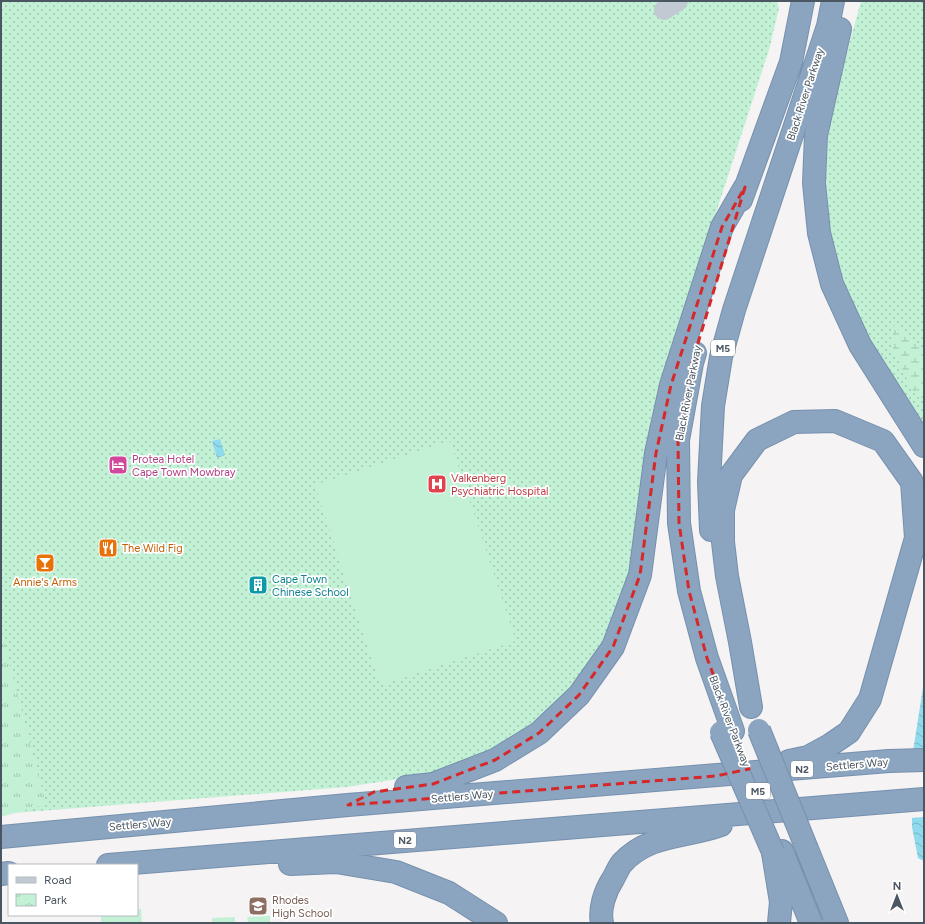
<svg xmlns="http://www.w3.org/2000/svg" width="925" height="924" font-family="Figtree,sans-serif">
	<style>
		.grass { fill: url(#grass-dots) }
		.wetland { fill: url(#wetland-marsh) }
		.park { fill: url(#park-tufts) }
		.pitch { fill: #c3f1d5 }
		.water { fill: url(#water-waves) }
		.pier { fill: #f5f3f3 }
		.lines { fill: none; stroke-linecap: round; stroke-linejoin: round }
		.highway-casing { stroke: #7690ad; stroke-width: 24 }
		.minor { stroke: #c1cad2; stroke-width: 20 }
		.highway { stroke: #8ba5c1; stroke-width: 22 }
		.highway-bridge-casing { stroke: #7690ad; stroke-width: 24; stroke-linecap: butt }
		.highway-bridge { stroke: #8ba5c1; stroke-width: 22 }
		.marked { fill: none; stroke: #d62828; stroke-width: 3; stroke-dasharray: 8 5; stroke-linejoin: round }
		.labels { text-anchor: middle; stroke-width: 3.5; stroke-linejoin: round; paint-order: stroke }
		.shield { fill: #fff; stroke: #808990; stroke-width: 1 }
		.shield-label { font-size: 10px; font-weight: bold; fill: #4a5661 }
		.street-label { font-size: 11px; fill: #4a5661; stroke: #fff }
		.hotel-label { font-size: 11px; fill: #b23c85; stroke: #fff; text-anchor: start }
		.health-label { font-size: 11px; fill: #be3a42; stroke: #fff; text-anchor: start }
		.food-label { font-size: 11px; fill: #c56008; stroke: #fff; text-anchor: start }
		.culture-label { font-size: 11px; fill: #0d838f; stroke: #fff; text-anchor: start }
		.education-label { font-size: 11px; fill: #785e54; stroke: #fff; text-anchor: start }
	</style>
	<defs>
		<pattern id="grass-dots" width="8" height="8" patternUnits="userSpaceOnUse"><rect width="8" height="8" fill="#c3f1d5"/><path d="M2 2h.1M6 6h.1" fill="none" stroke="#a0c6b0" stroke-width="1.8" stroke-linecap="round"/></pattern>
		<pattern id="wetland-marsh" width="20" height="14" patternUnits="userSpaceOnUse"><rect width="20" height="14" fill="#c3f1d5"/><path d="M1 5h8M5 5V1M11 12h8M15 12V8" fill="none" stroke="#a0c6b0"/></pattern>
		<pattern id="park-tufts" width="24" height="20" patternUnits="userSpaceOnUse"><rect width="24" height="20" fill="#c3f1d5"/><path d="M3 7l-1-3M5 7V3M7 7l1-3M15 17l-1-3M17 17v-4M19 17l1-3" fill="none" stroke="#a0c6b0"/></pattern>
		<pattern id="water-waves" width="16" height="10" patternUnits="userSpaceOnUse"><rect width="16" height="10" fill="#90daee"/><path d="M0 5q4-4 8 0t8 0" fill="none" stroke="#78b4c4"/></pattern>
	</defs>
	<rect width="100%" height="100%" fill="#f5f3f3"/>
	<path class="grass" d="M 1,1 L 777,1 L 779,8 L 769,50 L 669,357 L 632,557 L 630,562 L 629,574 L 619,609 L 609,634 L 567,693 L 528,729 L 472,760 L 441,771 L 412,777 L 346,787 L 1,814 Z
		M 861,1 L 924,1 L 924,428 L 874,352 L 841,280 L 830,239 L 826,177 L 828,135 L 836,93 Z"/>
	<path class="wetland" d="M 893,325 L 915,344 L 924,349 L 924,402 L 914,393 L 893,350 Z"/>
	<path class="park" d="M 1,630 L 46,804 L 1,817 Z"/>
	<path class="pitch" d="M 450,441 L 516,641 L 380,685 L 315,485 Z
		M 137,909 L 141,909 L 142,923 L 101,923 L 101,915 L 137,915 Z
		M 270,916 L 270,923 L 248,923 L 247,917 Z
		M 235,917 L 235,923 L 212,923 L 212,918 Z"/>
	<path class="water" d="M 220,439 L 225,455 L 217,458 L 212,441 Z
		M 924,681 L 924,861 L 918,858 L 912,827 L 912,758 Z"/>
	<path class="pier" d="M 924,750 L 924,817 L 910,818 L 910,758 Z"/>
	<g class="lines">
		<g class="highway-casing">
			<path id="highway" d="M 840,29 L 816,135 L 814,183 L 819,233 L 832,284 L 860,345 L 924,446
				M 741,200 L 791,62 L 803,1
				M 695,353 L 692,363 L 678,440 L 679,523 L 689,591 L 707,658 L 733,731
				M 711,530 L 709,482 L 713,406 L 721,357 L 734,310 L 828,26 L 833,1
				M 751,707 L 740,642 L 727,576 L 723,542 L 723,510 L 731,475 L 757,440 L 794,422 L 835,421 L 883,441 L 912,482 L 916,538 L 870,699 L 849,732 L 830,745 L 808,757 L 789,761
				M 406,787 L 433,784 L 495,760 L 539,733 L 579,695 L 613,647 L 640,575 L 656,453 L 671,385 L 722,227 L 745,187
				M 1,837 L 348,805 L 889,761 L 924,760
				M 807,849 L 837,923
				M 782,851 L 811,923
				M 773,853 L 781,902 L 779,923
				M 290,864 L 336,862 L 396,872 L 449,893 L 496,923
				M 108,865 L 924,799
				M 1,874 L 9,873
				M 602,923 C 599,909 605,891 613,879 C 616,874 618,868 622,863 C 650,833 686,838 721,825"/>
		</g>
		<path class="minor" d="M 664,10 L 678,1"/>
		<use href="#highway" class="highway"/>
		<g class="highway-bridge-casing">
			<path id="highway-bridge" d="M 759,730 L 807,849
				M 721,732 L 773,852"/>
		</g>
		<use href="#highway-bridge" class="highway-bridge"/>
	</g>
	<path class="marked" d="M 745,187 L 692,363 L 678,440 L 679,523 L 689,591 L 707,658 L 749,769 L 716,776 L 348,805 L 374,792 L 433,784 L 495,760 L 539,733 L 579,695 L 613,647 L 640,575 L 656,453 L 671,385 L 722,227 Z"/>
	<defs>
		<g id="hotel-square" transform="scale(1)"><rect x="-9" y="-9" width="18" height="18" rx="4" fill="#d1479c" stroke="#fff"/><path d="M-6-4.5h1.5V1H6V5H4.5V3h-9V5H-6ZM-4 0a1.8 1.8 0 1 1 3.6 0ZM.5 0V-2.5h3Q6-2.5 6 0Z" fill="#fff"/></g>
		<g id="hospital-square" transform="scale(1)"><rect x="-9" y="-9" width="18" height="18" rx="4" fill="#e0444e" stroke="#fff"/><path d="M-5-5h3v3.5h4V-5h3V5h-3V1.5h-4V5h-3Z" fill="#fff"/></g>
		<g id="restaurant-square" transform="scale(1)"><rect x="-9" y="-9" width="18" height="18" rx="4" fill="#e8710a" stroke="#fff"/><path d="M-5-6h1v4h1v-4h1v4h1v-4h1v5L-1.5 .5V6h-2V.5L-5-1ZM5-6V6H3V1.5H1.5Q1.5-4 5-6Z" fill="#fff"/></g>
		<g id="bar-square" transform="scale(1)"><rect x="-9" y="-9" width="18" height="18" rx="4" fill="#e8710a" stroke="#fff"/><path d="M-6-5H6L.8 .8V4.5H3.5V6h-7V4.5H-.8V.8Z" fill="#fff"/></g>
		<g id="building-square" transform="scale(1)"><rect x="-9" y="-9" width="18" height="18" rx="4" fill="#0f9aa8" stroke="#fff"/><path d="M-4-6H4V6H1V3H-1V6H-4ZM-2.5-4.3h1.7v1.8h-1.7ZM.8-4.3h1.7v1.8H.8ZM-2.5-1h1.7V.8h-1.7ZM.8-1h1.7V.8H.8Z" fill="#fff"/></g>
		<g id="school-square" transform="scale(1)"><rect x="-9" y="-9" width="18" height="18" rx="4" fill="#8d6e63" stroke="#fff"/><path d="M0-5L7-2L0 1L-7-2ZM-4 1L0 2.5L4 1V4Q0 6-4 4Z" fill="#fff"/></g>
	</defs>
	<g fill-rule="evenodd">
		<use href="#hotel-square" x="118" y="465"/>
		<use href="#hospital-square" x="437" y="484"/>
		<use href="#restaurant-square" x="108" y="548"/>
		<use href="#bar-square" x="45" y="563"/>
		<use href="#building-square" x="258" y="585"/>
		<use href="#school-square" x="258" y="906"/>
	</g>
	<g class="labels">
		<g class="shield">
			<rect x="711" y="340" width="24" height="16" rx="3"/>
			<rect x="791" y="761" width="22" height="16" rx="3"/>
			<rect x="746" y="783" width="24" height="16" rx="3"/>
			<rect x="394" y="832" width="22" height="16" rx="3"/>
		</g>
		<g class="shield-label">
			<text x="723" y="352">M5</text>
			<text x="802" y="773">N2</text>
			<text x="758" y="795">M5</text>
			<text x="405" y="844">N2</text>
		</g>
		<g class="street-label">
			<text transform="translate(805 94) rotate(-72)" y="4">Black River Parkway</text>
			<text transform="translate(688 393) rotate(-79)" y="4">Black River Parkway</text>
			<text transform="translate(730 721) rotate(69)" y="4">Black River Parkway</text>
			<text transform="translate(857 764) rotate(-5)" y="4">Settlers Way</text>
			<text transform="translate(462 796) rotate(-5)" y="4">Settlers Way</text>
			<text transform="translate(140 824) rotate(-5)" y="4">Settlers Way</text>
		</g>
		<g class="hotel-label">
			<text x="132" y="463">Protea Hotel<tspan x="132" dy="13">Cape Town Mowbray</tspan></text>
		</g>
		<g class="health-label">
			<text x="451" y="482">Valkenberg<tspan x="451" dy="13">Psychiatric Hospital</tspan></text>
		</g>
		<g class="food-label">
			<text x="122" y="552">The Wild Fig</text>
			<text x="45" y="586" text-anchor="middle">Annie's Arms</text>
		</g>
		<g class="culture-label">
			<text x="272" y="583">Cape Town<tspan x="272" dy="13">Chinese School</tspan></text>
		</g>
		<g class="education-label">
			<text x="272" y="904">Rhodes<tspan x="272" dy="13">High School</tspan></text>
		</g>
	</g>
	<rect width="925" height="924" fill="none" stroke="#4a5661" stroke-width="4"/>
	<rect x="8" y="864" width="130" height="52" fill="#ffffff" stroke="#b7bbc0"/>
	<rect x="16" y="877" width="20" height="6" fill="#c1cad2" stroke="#b7bbc0"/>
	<text x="44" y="884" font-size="12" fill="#4a5661">Road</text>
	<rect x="16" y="894" width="20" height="12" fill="url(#park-tufts)" stroke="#b7bbc0"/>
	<text x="44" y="904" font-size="12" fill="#4a5661">Park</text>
	<g transform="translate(897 896)" stroke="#ffffff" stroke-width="3" paint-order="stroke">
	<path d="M0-3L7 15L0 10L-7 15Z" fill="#4a5661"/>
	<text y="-6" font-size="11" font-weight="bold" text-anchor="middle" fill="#4a5661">N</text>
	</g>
</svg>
